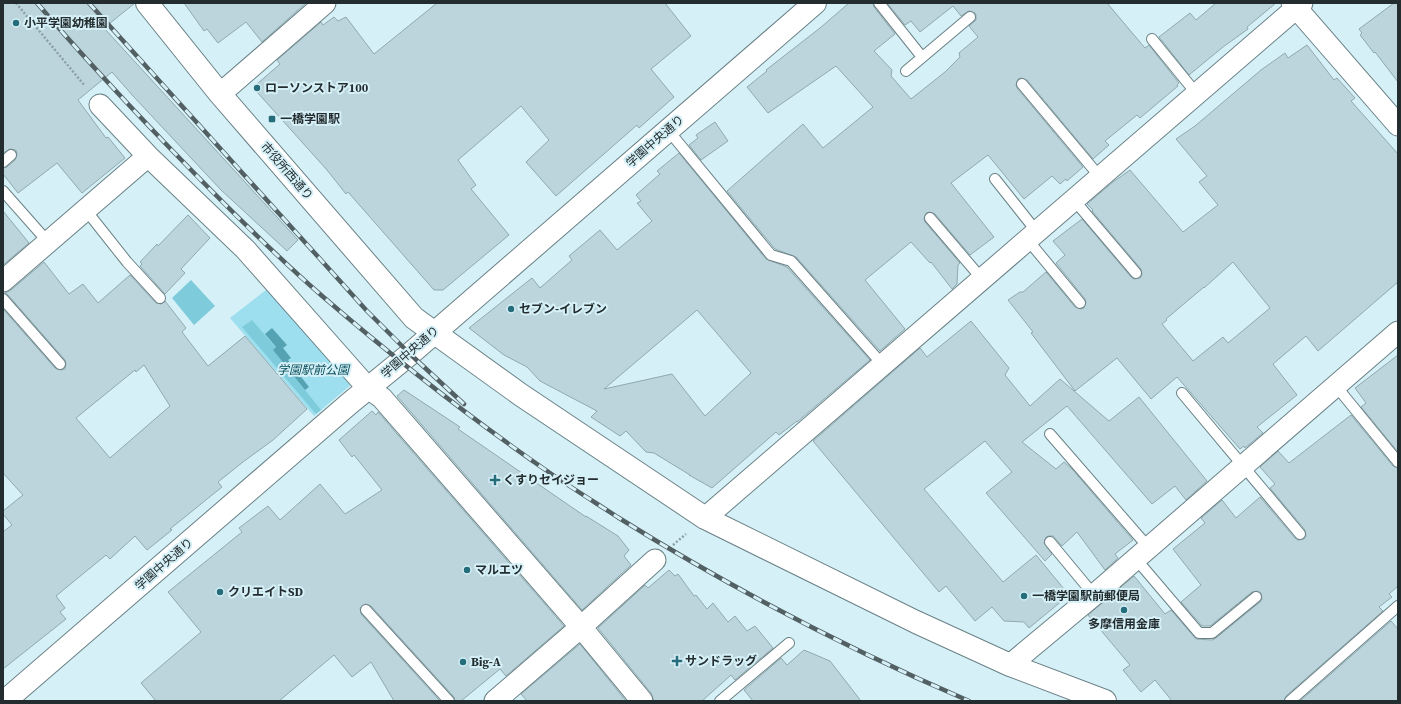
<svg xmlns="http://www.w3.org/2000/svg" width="1401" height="704" font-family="'Source Serif 4','Noto Sans JP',serif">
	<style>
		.green { fill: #9ddfee }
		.forest { fill: #7ecbdc }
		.water { fill: #55a2b2 }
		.building { fill: #bcd5dc; stroke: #90a9ae; fill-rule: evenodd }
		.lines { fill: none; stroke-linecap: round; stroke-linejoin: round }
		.service-casing { stroke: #698186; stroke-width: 12 }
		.minor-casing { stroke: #698186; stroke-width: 23 }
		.tertiary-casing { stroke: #698186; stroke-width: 24 }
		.path { stroke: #8c9fa4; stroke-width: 2.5; stroke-dasharray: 2 2; stroke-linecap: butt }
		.service { stroke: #fff; stroke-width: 10 }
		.minor { stroke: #fff; stroke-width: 21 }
		.tertiary { stroke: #fff; stroke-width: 22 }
		.rail-casing { stroke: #526063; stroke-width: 4.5 }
		.rail { stroke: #d6f0f7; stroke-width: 3; stroke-dasharray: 9; stroke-linecap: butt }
		.poi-dot { fill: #266d7b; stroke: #d6f0f7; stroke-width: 1.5 }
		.labels { text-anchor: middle; stroke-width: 4; stroke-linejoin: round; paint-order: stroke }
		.poi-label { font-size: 12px; font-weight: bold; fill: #232d2f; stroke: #d6f0f7; text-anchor: start }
		.street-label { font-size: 12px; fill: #232d2f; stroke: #d6f0f7 }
		.park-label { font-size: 12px; font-style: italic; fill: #084e5b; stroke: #d6f0f7 }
	</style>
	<rect width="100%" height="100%" fill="#d6f0f7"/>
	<path class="green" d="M 275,283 L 359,378 L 314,416 L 230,318 Z"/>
	<path class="forest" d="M 191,280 L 215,306 L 194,325 L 172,298 Z
		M 252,320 L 276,348 L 273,350 L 321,410 L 316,414 L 242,327 Z"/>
	<path class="water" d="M 272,328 L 287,345 L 283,348 L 291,358 L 288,360 L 309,387 L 305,390 L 273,350 L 276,347 L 265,334 Z"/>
	<path class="building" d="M 3,3 L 135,3 L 104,28 L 298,240 L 287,251 L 221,190 L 133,96 L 112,72 L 78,100 L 106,138 L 108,137 L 125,158 L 82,193 L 57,163 L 18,193 L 3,174 L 3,168 L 7,167 L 15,160 L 17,154 L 16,150 L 10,149 L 3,153 Z
		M 184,3 L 306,3 L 262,42 L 246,22 L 218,43 L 207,29 L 204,31 Z
		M 437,3 L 665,3 L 691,36 L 651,69 L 674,97 L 639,128 L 637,125 L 556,196 L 526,162 L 549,140 L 521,106 L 458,160 L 476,185 L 471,189 L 509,235 L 443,290 L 434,290 L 348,192 L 346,194 L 327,170 L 257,92 L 259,89 L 257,84 L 280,64 L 277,60 L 321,22 L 323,25 L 334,17 L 338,21 L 346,17 L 374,54 Z
		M 849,3 L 873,3 L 874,7 L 895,34 L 874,51 L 892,70 L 891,76 L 911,99 L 945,72 L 960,57 L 959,53 L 978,37 L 969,26 L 976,20 L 976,15 L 975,13 L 969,11 L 961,16 L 953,6 L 920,32 L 911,21 L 905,25 L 887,3 L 1107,3 L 1145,48 L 1149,45 L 1179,83 L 1177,85 L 1178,86 L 1140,118 L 1137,115 L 1105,141 L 1109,145 L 1093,159 L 1027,80 L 1021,78 L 1018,79 L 1016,85 L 1017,88 L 1083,167 L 1067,181 L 1066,179 L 1060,184 L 1052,176 L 1024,199 L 988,155 L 951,183 L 994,237 L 970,255 L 935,214 L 929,212 L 926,213 L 924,219 L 925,222 L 960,263 L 958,265 L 957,284 L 952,289 L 931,262 L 930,263 L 911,242 L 865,280 L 905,329 L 880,351 L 796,257 L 775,249 L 727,191 L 803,124 L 823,148 L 873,107 L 836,66 L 768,113 L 747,87 L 767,71 L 766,70 L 820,28 Z
		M 1216,3 L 1276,3 L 1247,27 L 1248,29 L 1223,47 L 1189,75 L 1159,37 L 1190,13 L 1196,20 Z
		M 1394,3 L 1398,3 L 1398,82 L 1375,52 L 1374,53 L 1360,35 L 1362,33 L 1359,29 Z
		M 1307,45 L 1334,80 L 1337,78 L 1355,98 L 1351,101 L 1398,154 L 1398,282 L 1318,351 L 1306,336 L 1273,364 L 1297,395 L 1257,427 L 1263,433 L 1245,448 L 1244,446 L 1240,449 L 1177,377 L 1151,399 L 1117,358 L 1075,391 L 1031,333 L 1033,332 L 1008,300 L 1020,292 L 1023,292 L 1046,272 L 1075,307 L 1081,309 L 1084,308 L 1086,302 L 1085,299 L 1056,263 L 1065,255 L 1053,241 L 1082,219 L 1131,277 L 1134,279 L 1140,278 L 1142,275 L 1141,269 L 1092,211 L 1093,210 L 1087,204 L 1113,182 L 1130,170 L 1183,232 L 1218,205 L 1199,182 L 1207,176 L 1176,139 L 1195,126 L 1261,70 L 1285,53 L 1288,58 ZM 1233,262 L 1270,308 L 1228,343 L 1223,337 L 1193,361 L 1162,324 L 1167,320 L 1166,319 L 1204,287 L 1204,288 Z
		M 715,122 L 728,141 L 701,160 L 689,145 L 698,138 L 696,135 Z
		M 679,153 L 766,259 L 787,267 L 870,360 L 797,422 L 797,421 L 779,435 L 776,432 L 712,488 L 689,475 L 690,475 L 654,453 L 646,452 L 626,431 L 620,436 L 591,417 L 597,411 L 540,381 L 527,367 L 504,355 L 469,328 L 532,278 L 540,288 L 572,260 L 569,256 L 600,230 L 617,250 L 652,221 L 637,203 L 641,201 L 636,195 L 660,174 L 657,171 ZM 697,310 L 751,373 L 705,416 L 672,374 L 604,389 Z
		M 3,211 L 29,243 L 3,265 Z
		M 188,215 L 210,238 L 181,269 L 185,273 L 165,294 L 140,266 L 142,264 L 140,262 L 157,244 L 158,246 Z
		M 44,262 L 69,294 L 83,284 L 98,303 L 130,275 L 156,303 L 161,304 L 165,301 L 186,328 L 182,332 L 208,366 L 245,336 L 307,409 L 273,440 L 243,462 L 218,482 L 222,487 L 170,529 L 172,530 L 147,550 L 135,536 L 110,559 L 106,555 L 56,596 L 65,608 L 60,612 L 66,619 L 3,669 L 3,532 L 12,525 L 3,514 L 3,511 L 23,495 L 3,473 L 3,309 L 55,368 L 61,370 L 65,369 L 66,363 L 65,360 L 8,295 L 5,293 L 11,290 ZM 144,365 L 170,406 L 110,458 L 76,418 L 135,370 L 136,372 Z
		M 971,321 L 1009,368 L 1005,375 L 1030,406 L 1060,379 L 1109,421 L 1139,397 L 1207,481 L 1186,500 L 1175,486 L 1152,504 L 1067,406 L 1022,442 L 1056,469 L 1064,462 L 1072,469 L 1133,540 L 1115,554 L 1118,558 L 1105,570 L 1077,532 L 1062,546 L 1053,536 L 1049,536 L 1046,537 L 1044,543 L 1052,554 L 1045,561 L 986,493 L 1012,472 L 985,441 L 924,489 L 1003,582 L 1036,555 L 1069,595 L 1029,628 L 1024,622 L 1004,621 L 992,607 L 975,621 L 946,586 L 939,592 L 813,441 L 920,348 L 927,357 Z
		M 1398,355 L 1398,452 L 1361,407 L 1366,403 L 1355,388 Z
		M 404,390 L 460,427 L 458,429 L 586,517 L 586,516 L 618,536 L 629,550 L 624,556 L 631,565 L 582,610 L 397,396 Z
		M 372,411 L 376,415 L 378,412 L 564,626 L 506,676 L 500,669 L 461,701 L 455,701 L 454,697 L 371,606 L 365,604 L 360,608 L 361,614 L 440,701 L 394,701 L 371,662 L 352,677 L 334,655 L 279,701 L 156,701 L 141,683 L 201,632 L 168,592 L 242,532 L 239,528 L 268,506 L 280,520 L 320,484 L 345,514 L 382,490 L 354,455 L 352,457 L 339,440 Z
		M 1351,415 L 1393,466 L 1398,468 L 1398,586 L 1389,594 L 1392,597 L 1379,607 L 1383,611 L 1286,696 L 1284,701 L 1172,701 L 1155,680 L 1141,692 L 1123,670 L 1130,665 L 1088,615 L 1134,576 L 1165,614 L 1171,610 L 1196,639 L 1212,640 L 1216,638 L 1260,602 L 1262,599 L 1261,593 L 1258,591 L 1252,592 L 1210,626 L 1202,626 L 1181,602 L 1201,585 L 1173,549 L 1205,523 L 1201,518 L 1222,500 L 1236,518 L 1260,497 L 1295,538 L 1298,540 L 1304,539 L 1306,536 L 1305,530 L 1270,488 L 1275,484 L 1260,467 L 1278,451 L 1289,463 Z
		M 669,570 L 675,576 L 678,574 L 694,596 L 696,595 L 707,609 L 713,603 L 728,622 L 735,616 L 747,631 L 755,626 L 773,648 L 735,680 L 731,675 L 702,701 L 654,701 L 651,693 L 598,628 L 645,585 L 648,588 Z
		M 1391,621 L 1398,629 L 1398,701 L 1300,701 Z
		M 580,644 L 626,701 L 527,701 L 521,694 Z
		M 804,650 L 830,661 L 861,701 L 753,701 L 744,690 L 781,658 L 787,665 Z"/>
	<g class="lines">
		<g class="service-casing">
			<path id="service" d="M 879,3 L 922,57
				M 1152,39 L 1196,93
				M 906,71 L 970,17
				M 1022,84 L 1100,177
				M 668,130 L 771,255 L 791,261 L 883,365
				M 3,162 L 11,155
				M 995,179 L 1037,232
				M 3,191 L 48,242
				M 1074,200 L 1136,273
				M 85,209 L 127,262 L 160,298
				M 930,218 L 982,279
				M 1027,239 L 1080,303
				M 3,299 L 60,364
				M 1336,386 L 1398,462
				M 1182,393 L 1300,534
				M 1050,434 L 1149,548
				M 1050,542 L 1094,595
				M 1136,559 L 1199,633 L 1212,633 L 1256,597
				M 366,610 L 449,701
				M 720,701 L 789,643
				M 1290,701 L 1398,606"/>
		</g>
		<g class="minor-casing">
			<path id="minor" d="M 1292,3 L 1398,125
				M 220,94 L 325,3
				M 100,105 L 148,156 L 245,249 L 359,378 L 368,388 L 382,398 L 581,627 L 642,701
				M 3,281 L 148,156
				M 705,518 L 1302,3
				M 1010,665 L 1094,595 L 1398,332
				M 495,701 L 581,627 L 655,560"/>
		</g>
		<g class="tertiary-casing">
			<path id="tertiary" d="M 147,3 L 220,94 L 414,318 L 521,395 L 705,518 L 916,622 L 1010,665 L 1105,701
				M 5,701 L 350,403 L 410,354 L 815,3"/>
		</g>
		<path class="path" d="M 16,3 L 85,86
			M 673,545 L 686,534"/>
		<use href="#service" class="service"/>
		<use href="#minor" class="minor"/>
		<use href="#tertiary" class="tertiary"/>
		<g class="rail-casing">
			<path id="rail" d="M 37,3 C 78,51 121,97 164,142 C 215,195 266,247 321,295 C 394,358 470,418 550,473 C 572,488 596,503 619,518 C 731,588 848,649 969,701
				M 89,3 L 367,311 L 410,354 L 464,404"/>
		</g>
		<use href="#rail" class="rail"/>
	</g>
	<g class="poi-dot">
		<circle cx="16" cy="23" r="4"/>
		<circle cx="257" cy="88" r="4"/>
		<rect x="268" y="115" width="8" height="8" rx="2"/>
		<circle cx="511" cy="309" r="4"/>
		<path d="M493 474h4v4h4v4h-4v4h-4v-4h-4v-4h4z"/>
		<circle cx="467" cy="570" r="4"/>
		<circle cx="220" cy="592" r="4"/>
		<circle cx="1024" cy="596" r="4"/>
		<circle cx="1124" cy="610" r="4"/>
		<path d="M675 655h4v4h4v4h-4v4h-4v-4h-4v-4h4z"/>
		<circle cx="463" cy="662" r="4"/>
	</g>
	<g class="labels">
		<g class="poi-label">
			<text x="24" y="27">小平学園幼稚園</text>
			<text x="265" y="92">ローソンストア100</text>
			<text x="280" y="123">一橋学園駅</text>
			<text x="519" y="313">セブン-イレブン</text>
			<text x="503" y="484">くすりセイジョー</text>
			<text x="475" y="574">マルエツ</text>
			<text x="228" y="596">クリエイトSD</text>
			<text x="1032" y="600">一橋学園駅前郵便局</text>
			<text x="1124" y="628" text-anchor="middle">多摩信用金庫</text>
			<text x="685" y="665">サンドラッグ</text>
			<text x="471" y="666">Big-A</text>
		</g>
		<g class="street-label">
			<text transform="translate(655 141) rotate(-41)" y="4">学園中央通り</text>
			<text transform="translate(287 171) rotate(49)" y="4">市役所西通り</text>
			<text transform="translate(410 352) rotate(-41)" y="4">学園中央通り</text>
			<text transform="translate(164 564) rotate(-41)" y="4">学園中央通り</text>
		</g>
		<g class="park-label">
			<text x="313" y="374">学園駅前公園</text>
		</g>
	</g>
	<rect width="1401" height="704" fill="none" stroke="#232d2f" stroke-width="8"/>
</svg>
